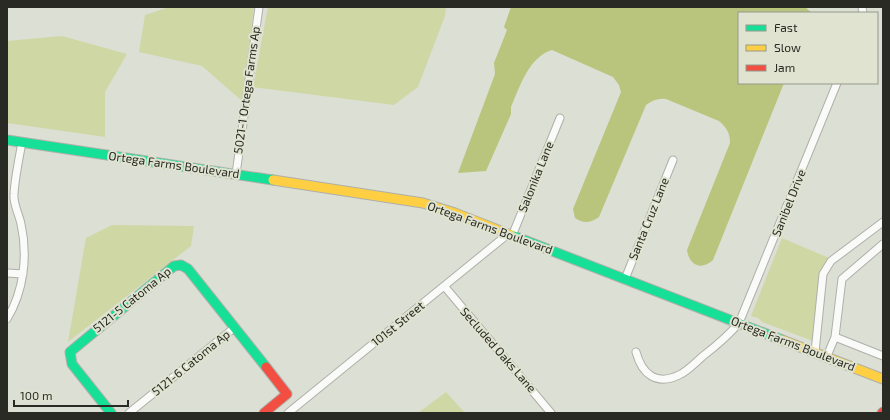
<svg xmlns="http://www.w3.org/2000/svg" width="890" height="420" font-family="'Exo 2',sans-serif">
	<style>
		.green { fill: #cfd7a5 }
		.water { fill: #b9c47c }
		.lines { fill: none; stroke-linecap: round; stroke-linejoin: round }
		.street-casing { stroke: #aeb0a9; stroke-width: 9 }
		.fast-casing { stroke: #aeb0a9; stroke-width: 11 }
		.slow-casing { stroke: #aeb0a9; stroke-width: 11 }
		.jam-casing { stroke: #aeb0a9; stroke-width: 11 }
		.street { stroke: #fafaf9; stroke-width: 7 }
		.fast { stroke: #16e098; stroke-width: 9 }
		.slow { stroke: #ffcf43; stroke-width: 9 }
		.jam { stroke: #f24e42; stroke-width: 9 }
		.labels { text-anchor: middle; stroke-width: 4; stroke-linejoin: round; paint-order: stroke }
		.street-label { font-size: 12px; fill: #292a23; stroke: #dfe3d0 }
	</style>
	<rect width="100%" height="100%" fill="#dcdfd4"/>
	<path class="green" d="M 169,7 L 254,7 L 242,101 L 202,66 L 139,52 L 145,15 Z
		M 268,7 L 446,7 L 445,16 L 418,87 L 394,105 L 253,87 Z
		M 62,36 L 127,54 L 105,92 L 105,137 L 7,123 L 7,41 Z
		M 112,225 L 194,226 L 191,246 L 68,342 L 86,238 Z
		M 782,238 L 829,258 L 819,274 L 813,341 L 762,322 L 758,318 L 751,316 Z
		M 446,392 L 465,413 L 418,413 Z"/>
	<path class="water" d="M 511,7 L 805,7 L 812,13 L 739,13 L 739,83 L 784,83 L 713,260 C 701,271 689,265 687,250 L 730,143 C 730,133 727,128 719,121 L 666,99 C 658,98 653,100 646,105 L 599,217 C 590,223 584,224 575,218 L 573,209 L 621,92 L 619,85 L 613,77 L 552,50 C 529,57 520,86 511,107 L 511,114 L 486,171 L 458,173 L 495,74 L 494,63 L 507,30 L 504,27 Z"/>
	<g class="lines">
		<g class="street-casing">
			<path id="street" d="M 862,7 L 863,13
				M 236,174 L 259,7
				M 512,236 L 560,118
				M 7,273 L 23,274
				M 625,279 L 673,160
				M 445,287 L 551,413
				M 7,319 C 24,291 28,255 21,224 C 19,214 13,204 14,194 C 15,177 19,159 22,142
				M 835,337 L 842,279 L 883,244
				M 636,352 C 642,374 656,386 679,375 C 688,371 696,362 703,356 C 716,346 728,336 739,323 L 837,83
				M 815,352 L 823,274 L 831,261 L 883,222
				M 827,356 L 835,337 L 883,356
				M 129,413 L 234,328
				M 288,413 L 508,234"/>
		</g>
		<g class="fast-casing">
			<path id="fast" d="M 7,140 L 273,180
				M 511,235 L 782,340
				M 111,413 L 72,364 L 70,352 L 174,266 L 181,265 L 188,269 L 266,367"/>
		</g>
		<g class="slow-casing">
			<path id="slow" d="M 273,180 L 423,203 L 455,213 L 511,235
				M 782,340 L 883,379"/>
		</g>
		<g class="jam-casing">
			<path id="jam" d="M 264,413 L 287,394 L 266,367
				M 882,413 L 883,412"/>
		</g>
		<use href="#street" class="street"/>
		<use href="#fast" class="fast"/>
		<use href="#slow" class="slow"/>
		<use href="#jam" class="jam"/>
	</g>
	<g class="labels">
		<g class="street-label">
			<text transform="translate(247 90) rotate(-82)" y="4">5021-1 Ortega Farms Ap</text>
			<text transform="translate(174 165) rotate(8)" y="4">Ortega Farms Boulevard</text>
			<text transform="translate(536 177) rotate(-68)" y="4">Salonika Lane</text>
			<text transform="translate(789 203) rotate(-68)" y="4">Sanibel Drive</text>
			<text transform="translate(649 219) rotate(-68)" y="4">Santa Cruz Lane</text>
			<text transform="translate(490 228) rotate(20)" y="4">Ortega Farms Boulevard</text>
			<text transform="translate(132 300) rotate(-39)" y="4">5121-5 Catoma Ap</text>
			<text transform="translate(398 324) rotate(-39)" y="4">101st Street</text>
			<text transform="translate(793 344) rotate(21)" y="4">Ortega Farms Boulevard</text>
			<text transform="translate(498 350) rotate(49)" y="4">Secluded Oaks Lane</text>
			<text transform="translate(191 363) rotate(-39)" y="4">5121-6 Catoma Ap</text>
		</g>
	</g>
	<rect width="890" height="420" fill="none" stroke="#292a23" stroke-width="16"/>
	<rect x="738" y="12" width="140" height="72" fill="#dfe3d0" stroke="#96998b"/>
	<rect x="746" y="25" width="20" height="6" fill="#16e098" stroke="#96998b"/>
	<text x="774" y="32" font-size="12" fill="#292a23">Fast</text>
	<rect x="746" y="45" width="20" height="6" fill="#ffcf43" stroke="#96998b"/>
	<text x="774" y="52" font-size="12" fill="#292a23">Slow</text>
	<rect x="746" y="65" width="20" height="6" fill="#f24e42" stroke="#96998b"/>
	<text x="774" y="72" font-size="12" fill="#292a23">Jam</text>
	<path d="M14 400v6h114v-6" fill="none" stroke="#292a23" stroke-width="2"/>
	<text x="20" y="400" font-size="12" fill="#292a23" stroke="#dfe3d0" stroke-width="3" paint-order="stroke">100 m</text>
</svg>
